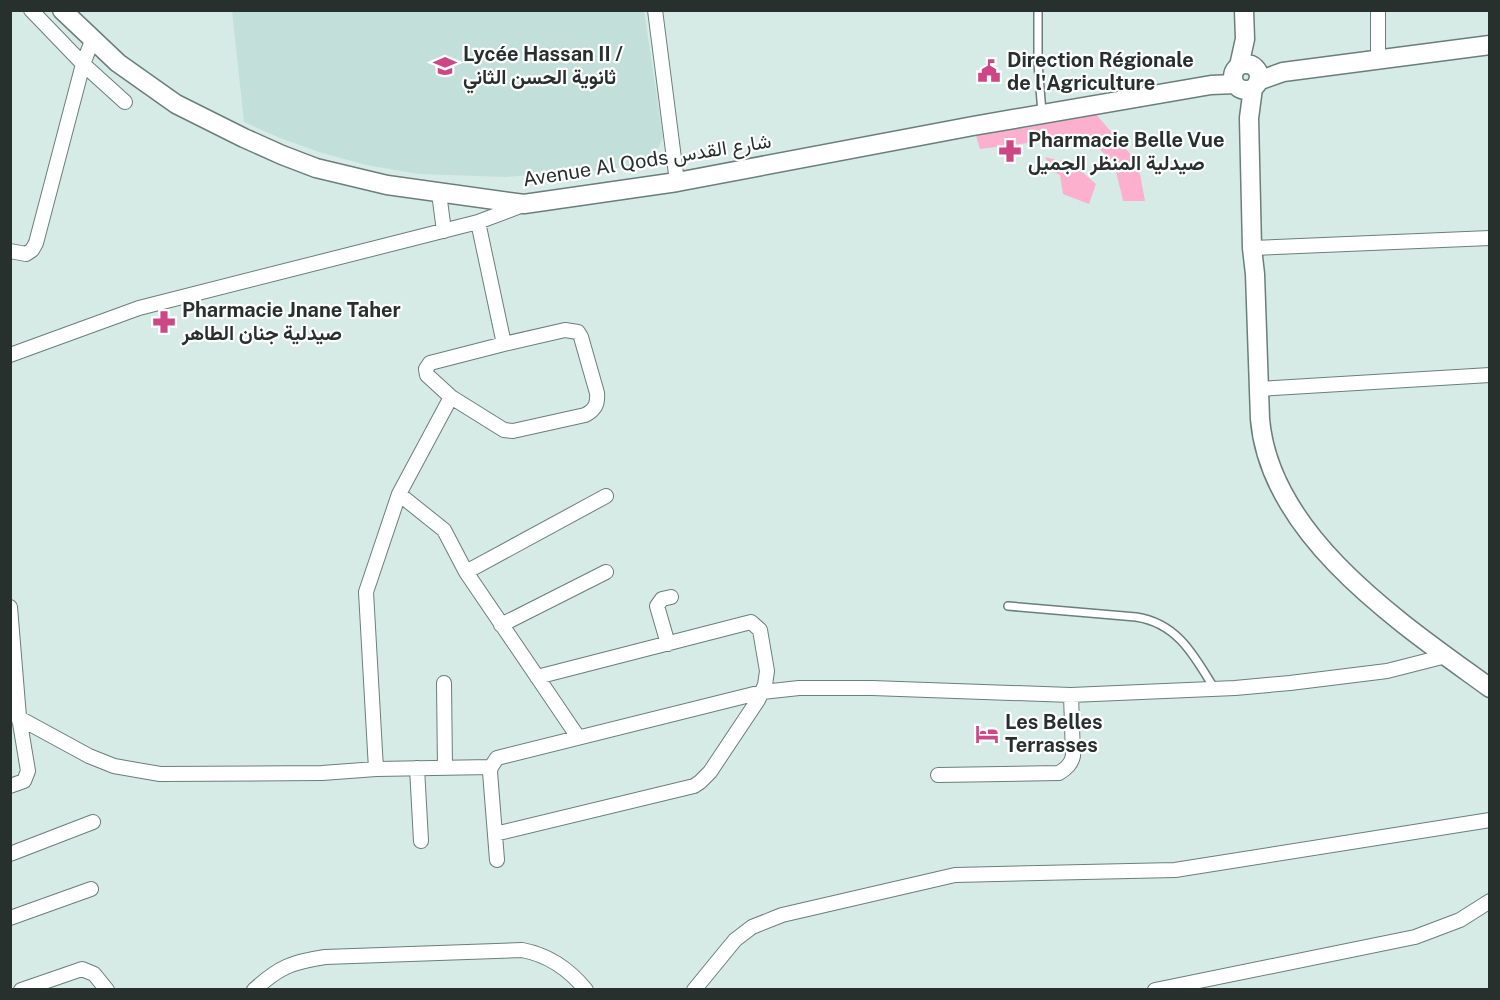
<svg xmlns="http://www.w3.org/2000/svg" width="1500" height="1000" font-family="'Public Sans',Vazirmatn,sans-serif">
	<style>
		.built { fill: #c2e0d9 }
		.green { fill: #fcb0cd }
		.lines { fill: none; stroke-linecap: round; stroke-linejoin: round }
		.service-casing { stroke: #6b7e7a; stroke-width: 10 }
		.minor-casing { stroke: #6b7e7a; stroke-width: 16 }
		.tertiary-casing { stroke: #6b7e7a; stroke-width: 21 }
		.service { stroke: #fff; stroke-width: 7 }
		.minor { stroke: #fff; stroke-width: 14 }
		.tertiary { stroke: #fff; stroke-width: 18 }
		.labels { text-anchor: middle; stroke-width: 4.5; stroke-linejoin: round; paint-order: stroke }
		.poi-label { font-size: 20px; font-weight: bold; fill: #28302e; stroke: #fff; text-anchor: start }
		.street-label { font-size: 20px; fill: #28302e; stroke: #fff }
	</style>
	<rect width="100%" height="100%" fill="#d6ebe6"/>
	<path class="built" d="M 232,11 L 644,11 L 663,137 L 656,153 L 642,163 L 608,170 L 506,177 L 419,174 L 366,165 L 319,152 L 280,138 L 244,122 Z"/>
	<path class="green" d="M 1095,113 L 1138,163 L 1145,201 L 1123,201 L 1114,163 L 1086,136 L 980,149 L 973,126 L 1024,128 Z
		M 1045,157 L 1073,164 L 1096,184 L 1089,204 L 1063,194 L 1060,175 L 1044,167 L 1050,166 Z"/>
	<g class="lines">
		<g class="service-casing">
			<path id="service" d="M 1038,10 L 1038,63 L 1042,113
				M 1008,606 L 1136,617 C 1177,623 1194,655 1214,688"/>
		</g>
		<g class="minor-casing">
			<path id="minor" d="M 31,10 L 83,64 L 125,102
				M 655,10 L 677,182
				M 1378,10 L 1378,60
				M 439,193 L 444,231
				M 478,222 L 504,344 L 430,363 L 426,369 L 427,375 L 451,397 L 504,430 L 513,431 L 585,415 C 595,410 598,404 597,393 L 581,337 L 578,332 L 565,330 L 504,344
				M 1252,248 L 1490,238
				M 10,251 L 26,254 L 32,250 L 36,243 L 83,64 L 92,41
				M 10,355 L 139,308 L 478,222 L 523,205
				M 1259,389 L 1490,375
				M 399,494 L 444,530 L 466,572 L 578,737
				M 466,572 L 606,496
				M 10,607 L 19,717 L 28,771 L 24,781 L 10,786
				M 501,625 L 606,572
				M 668,644 L 657,606 L 662,599 L 671,597
				M 444,683 L 445,768
				M 10,713 L 89,756 L 114,766 L 160,774 L 322,773 L 376,769 L 491,767
				M 417,768 L 421,841
				M 376,769 L 366,592 L 399,494 L 451,397
				M 938,775 L 1059,773 C 1067,768 1071,764 1073,756 L 1071,695
				M 495,834 L 694,786 L 700,782 L 710,772 L 758,700 L 765,685 L 767,671 L 760,630 L 751,622 L 537,677
				M 10,854 L 93,822
				M 497,860 L 490,772 L 491,767 L 497,758 L 762,692 L 799,688 L 872,688 L 1071,695 L 1235,688 L 1290,683 L 1387,671 L 1446,656
				M 10,918 L 91,889
				M 21,990 L 82,969 L 94,974 L 107,990
				M 254,990 C 279,967 292,962 325,957 L 522,950 C 549,955 569,969 586,990
				M 694,990 L 735,940 L 752,927 L 782,915 L 955,875 L 1175,870 L 1490,820
				M 1155,990 L 1415,937 L 1460,920 L 1490,901"/>
		</g>
		<g class="tertiary-casing">
			<path id="tertiary" d="M 62,10 L 118,63 L 176,104 L 244,138 L 282,155 L 316,168 L 387,185 L 524,204 L 677,182 L 973,126 L 1211,85 L 1235,84
				M1233 77a13 13 0 1 1 26 0a13 13 0 1 1-26 0Z
				M 1239,66 L 1245,39 L 1244,10
				M 1258,81 L 1283,72 L 1490,45
				M 1253,88 L 1249,118 L 1252,248 L 1255,274 L 1260,419 C 1270,537 1402,624 1490,688"/>
		</g>
		<use href="#service" class="service"/>
		<use href="#minor" class="minor"/>
		<use href="#tertiary" class="tertiary"/>
	</g>
	<defs>
		<g id="school-bare" transform="scale(1.8)"><path d="M0-5L7-2L0 1L-7-2ZM-4 1L0 2.5L4 1V4Q0 6-4 4Z" fill="#cd4685" stroke="#fff" stroke-width="2.5" paint-order="stroke"/></g>
		<g id="civic-bare" transform="scale(1.8)"><path d="M-.6-6.5H3V-4.5H.6V-3L4-1V1h2V6H-6V1h2V-1L-.6-3ZM-1.2 2.5V6h2.4V2.5Z" fill="#cd4685" stroke="#fff" stroke-width="2.5" paint-order="stroke"/></g>
		<g id="pharmacy-bare" transform="scale(1.8)"><path d="M-2-6h4v4h4v4h-4v4h-4v-4h-4v-4h4Z" fill="#cd4685" stroke="#fff" stroke-width="2.5" paint-order="stroke"/></g>
		<g id="hotel-bare" transform="scale(1.8)"><path d="M-6-4.5h1.5V1H6V5H4.5V3h-9V5H-6ZM-4 0a1.8 1.8 0 1 1 3.6 0ZM.5 0V-2.5h3Q6-2.5 6 0Z" fill="#cd4685" stroke="#fff" stroke-width="2.5" paint-order="stroke"/></g>
	</defs>
	<g fill-rule="evenodd">
		<use href="#school-bare" x="445" y="66"/>
		<use href="#civic-bare" x="989" y="71"/>
		<use href="#pharmacy-bare" x="1010" y="151"/>
		<use href="#pharmacy-bare" x="164" y="322"/>
		<use href="#hotel-bare" x="987" y="734"/>
	</g>
	<g class="labels">
		<g class="poi-label">
			<text x="463" y="61">Lycée Hassan II /<tspan x="463" dy="23">ثانوية الحسن الثاني</tspan></text>
			<text x="1007" y="67">Direction Régionale<tspan x="1007" dy="23">de l'Agriculture</tspan></text>
			<text x="1028" y="147">Pharmacie Belle Vue<tspan x="1028" dy="23">صيدلية المنظر الجميل</tspan></text>
			<text x="182" y="317">Pharmacie Jnane Taher<tspan x="182" dy="23">صيدلية جنان الطاهر</tspan></text>
			<text x="1005" y="729">Les Belles<tspan x="1005" dy="23">Terrasses</tspan></text>
		</g>
		<g class="street-label">
			<text transform="translate(647 160) rotate(-9)" y="7">Avenue Al Qods شارع القدس</text>
		</g>
	</g>
	<rect width="1500" height="1000" fill="none" stroke="#28302e" stroke-width="24"/>
</svg>
